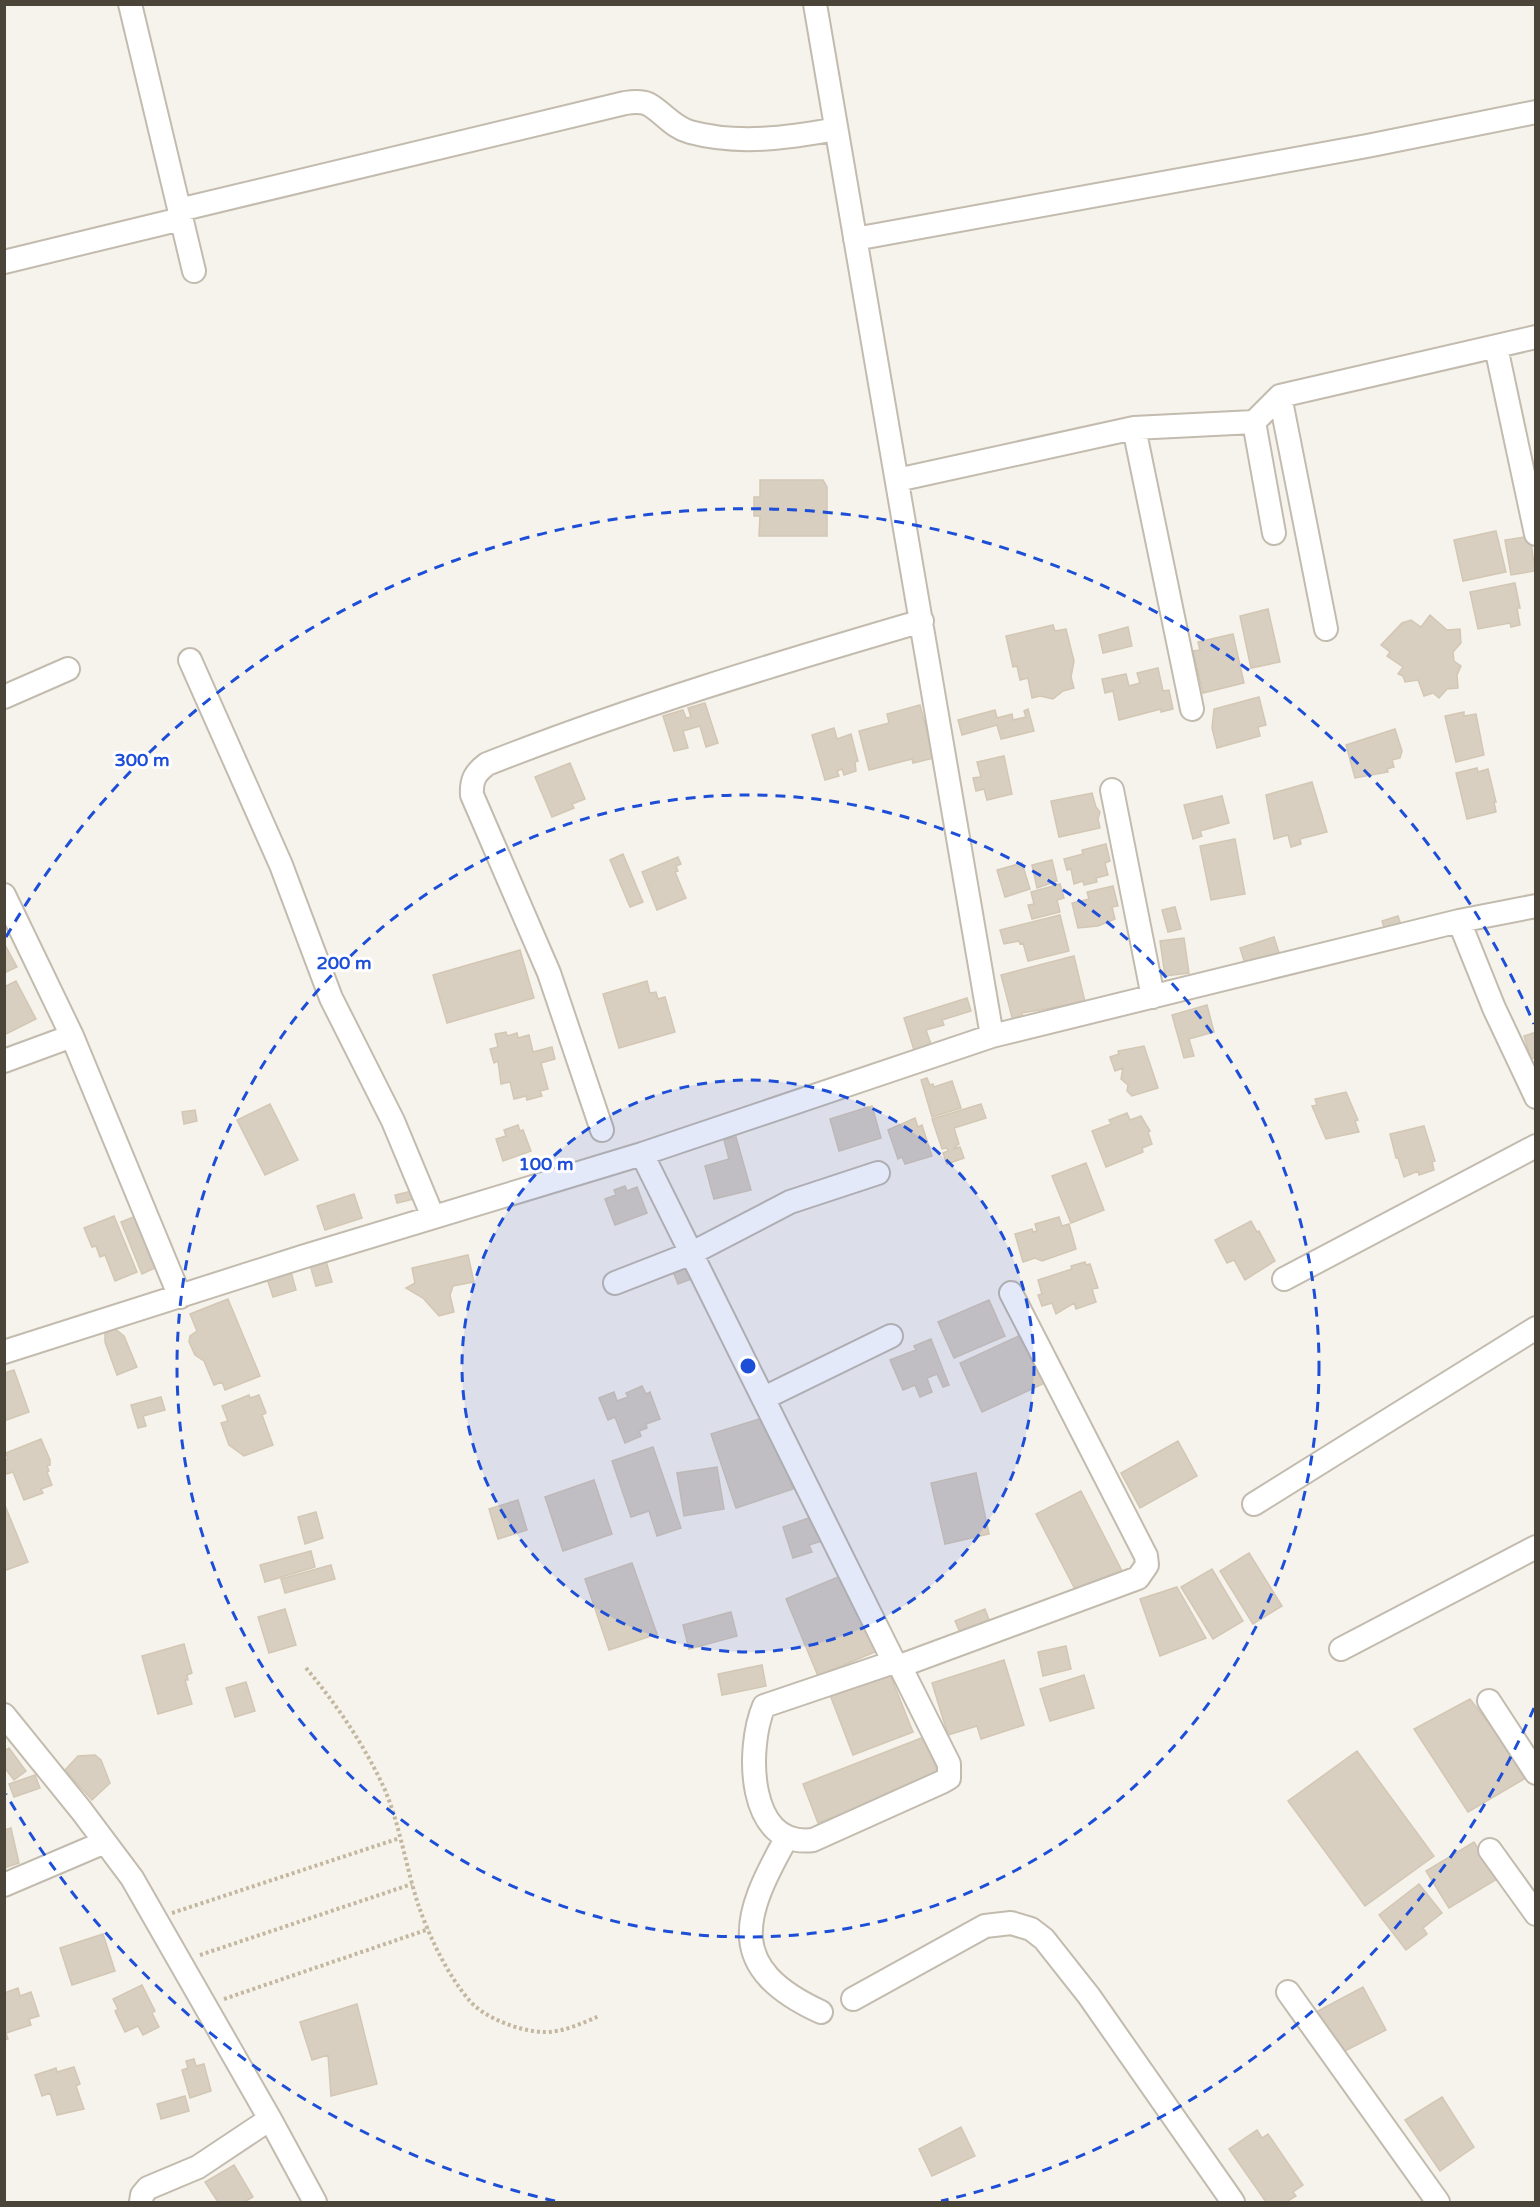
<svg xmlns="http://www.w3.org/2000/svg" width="1540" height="2207" font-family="'Varela Round',sans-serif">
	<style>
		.building { fill: #d8cfc1; stroke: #d3c7b4; stroke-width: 1.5 }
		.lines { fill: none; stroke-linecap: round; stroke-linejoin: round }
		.street-casing { stroke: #c2bbae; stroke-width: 26 }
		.path { stroke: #c4b79f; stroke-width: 4; stroke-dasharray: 3 3; stroke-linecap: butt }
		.street { stroke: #fff; stroke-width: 22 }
		.ring { fill: none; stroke: #1d4ed8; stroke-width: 3; stroke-dasharray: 10 8 }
		.centre { fill: #1d4ed8; stroke: #fff; stroke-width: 3 }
		.ring-label { font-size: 18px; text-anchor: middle; font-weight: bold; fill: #1d4ed8; stroke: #fff; stroke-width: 6; stroke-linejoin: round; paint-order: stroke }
	</style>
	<rect width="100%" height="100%" fill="#f6f3ec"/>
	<path class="building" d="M 760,480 L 823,480 L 827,487 L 827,536 L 759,536 L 760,516 L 754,516 L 754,497 L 760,497 Z
		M 1496,531 L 1506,572 L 1463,581 L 1454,540 Z
		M 1530,536 L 1535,571 L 1511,575 L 1505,540 Z
		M 1515,583 L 1520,608 L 1517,608 L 1520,625 L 1511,627 L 1510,623 L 1478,629 L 1470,592 Z
		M 1268,609 L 1280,662 L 1251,668 L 1240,616 Z
		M 1430,615 L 1447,630 L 1460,629 L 1461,643 L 1453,652 L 1454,661 L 1461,666 L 1457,675 L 1458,688 L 1447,689 L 1439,698 L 1433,693 L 1424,696 L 1418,680 L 1405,682 L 1403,676 L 1398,674 L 1403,667 L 1387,656 L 1390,652 L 1381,645 L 1402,623 L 1411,620 L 1421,627 Z
		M 1053,625 L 1055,631 L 1066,629 L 1074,661 L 1071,677 L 1074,688 L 1063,691 L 1053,699 L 1040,696 L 1032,698 L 1028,678 L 1020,680 L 1017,666 L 1013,667 L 1006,636 Z
		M 1128,627 L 1132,646 L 1103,653 L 1099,635 Z
		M 1233,634 L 1244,683 L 1203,693 L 1193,651 L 1200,650 L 1198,642 Z
		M 1158,668 L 1163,691 L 1169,690 L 1173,709 L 1161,712 L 1161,709 L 1119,720 L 1113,691 L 1105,693 L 1102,679 L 1126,674 L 1129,686 L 1140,683 L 1137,673 Z
		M 1259,697 L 1266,725 L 1258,727 L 1260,736 L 1217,748 L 1212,728 L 1214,709 Z
		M 705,703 L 718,743 L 706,747 L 700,726 L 683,731 L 688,748 L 674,751 L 663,716 L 683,710 L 686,718 L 691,717 L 688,708 Z
		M 920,705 L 934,758 L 913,763 L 912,759 L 869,770 L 859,731 L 889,723 L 887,714 Z
		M 1028,709 L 1034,731 L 1001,739 L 997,725 L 962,735 L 958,720 L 995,710 L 997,718 L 1012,714 L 1013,720 L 1026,717 L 1024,711 Z
		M 1464,712 L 1464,716 L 1476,714 L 1484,755 L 1456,762 L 1445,716 Z
		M 834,728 L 837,739 L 851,734 L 858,761 L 855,762 L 856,771 L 844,775 L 842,769 L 837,771 L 839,776 L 825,780 L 812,735 Z
		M 1395,729 L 1402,751 L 1400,758 L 1392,760 L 1394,767 L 1387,769 L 1388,772 L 1355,778 L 1346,745 Z
		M 1004,756 L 1012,794 L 987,800 L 984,789 L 976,791 L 973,778 L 981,777 L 977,762 Z
		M 570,763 L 585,799 L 572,804 L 574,808 L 552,817 L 535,777 Z
		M 1477,768 L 1478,772 L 1488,769 L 1496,802 L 1494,802 L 1496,812 L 1467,819 L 1456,773 Z
		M 1312,782 L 1327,832 L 1300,839 L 1301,844 L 1291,847 L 1288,835 L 1274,839 L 1266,795 Z
		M 1092,793 L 1096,807 L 1100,812 L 1098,819 L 1100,828 L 1059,837 L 1051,801 Z
		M 1222,796 L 1229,823 L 1200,831 L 1202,836 L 1193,839 L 1184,805 Z
		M 1235,839 L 1245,894 L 1211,900 L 1200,846 Z
		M 1106,844 L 1110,861 L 1105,863 L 1108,875 L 1096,878 L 1097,882 L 1084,885 L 1083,881 L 1074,884 L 1071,869 L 1067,870 L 1064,859 L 1083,854 L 1082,850 Z
		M 623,854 L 643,902 L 630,907 L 610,860 Z
		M 678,857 L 681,864 L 676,866 L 678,871 L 675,872 L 686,898 L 657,910 L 642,872 Z
		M 1052,860 L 1057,881 L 1037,888 L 1032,865 Z
		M 1022,863 L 1030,889 L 1005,897 L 997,870 Z
		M 1060,884 L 1064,898 L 1057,900 L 1060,912 L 1032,919 L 1028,905 L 1034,904 L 1031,892 Z
		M 1113,886 L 1118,906 L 1112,907 L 1115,919 L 1098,926 L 1078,928 L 1072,903 L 1089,899 L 1087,892 Z
		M 1175,907 L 1181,929 L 1168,932 L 1162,910 Z
		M 1060,915 L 1069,951 L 1028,961 L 1023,943 L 1020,944 L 1019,941 L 1004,944 L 1000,930 Z
		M 1398,916 L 1402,928 L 1386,934 L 1382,921 Z
		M 1274,937 L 1281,959 L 1247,970 L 1240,948 Z
		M 1184,938 L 1189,973 L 1165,976 L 1160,941 Z
		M 4,943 L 17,967 L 4,973 Z
		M 520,950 L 534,998 L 447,1023 L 433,975 Z
		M 1074,956 L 1085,1002 L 1022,1013 L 1023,1019 L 1013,1021 L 1001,975 Z
		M 16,981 L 36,1019 L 4,1035 L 4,987 Z
		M 647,981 L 650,993 L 656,992 L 658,999 L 665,997 L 675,1032 L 619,1048 L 603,994 Z
		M 967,998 L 971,1011 L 942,1020 L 944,1025 L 926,1030 L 931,1044 L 914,1050 L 904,1018 Z
		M 1207,1005 L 1214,1032 L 1189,1039 L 1194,1056 L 1184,1058 L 1172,1015 Z
		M 506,1032 L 507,1036 L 517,1033 L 518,1038 L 529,1035 L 533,1052 L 552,1047 L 555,1059 L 541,1063 L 548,1089 L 540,1091 L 542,1096 L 527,1100 L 526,1096 L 514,1099 L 510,1082 L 501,1084 L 498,1061 L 494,1063 L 490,1049 L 498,1047 L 495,1034 Z
		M 1536,1032 L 1536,1057 L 1531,1059 L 1524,1036 Z
		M 1144,1046 L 1158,1088 L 1132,1096 L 1127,1091 L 1128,1085 L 1121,1079 L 1123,1068 L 1115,1071 L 1110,1057 L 1119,1054 L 1118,1051 Z
		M 927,1078 L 930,1085 L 933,1084 L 934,1087 L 952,1081 L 961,1108 L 932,1117 L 921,1080 Z
		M 1346,1092 L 1358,1120 L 1355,1121 L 1359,1132 L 1326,1139 L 1312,1106 L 1317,1105 L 1315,1099 Z
		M 270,1104 L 298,1160 L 265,1175 L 237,1120 Z
		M 981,1104 L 986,1118 L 954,1128 L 959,1144 L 953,1149 L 960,1147 L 964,1158 L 947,1164 L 943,1153 L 948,1151 L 947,1148 L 942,1149 L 932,1119 Z
		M 872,1106 L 881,1138 L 839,1151 L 830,1119 Z
		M 195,1110 L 197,1121 L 184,1124 L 182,1112 Z
		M 1127,1113 L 1130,1120 L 1141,1116 L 1150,1131 L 1148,1132 L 1152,1144 L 1142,1148 L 1143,1152 L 1106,1167 L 1092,1131 L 1111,1124 L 1109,1120 Z
		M 915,1118 L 918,1127 L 922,1125 L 932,1156 L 905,1164 L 902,1157 L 898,1159 L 888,1130 Z
		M 518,1125 L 520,1131 L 523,1130 L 531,1151 L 503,1161 L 496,1139 L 506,1136 L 504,1130 Z
		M 1424,1126 L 1435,1161 L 1432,1162 L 1434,1170 L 1419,1175 L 1418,1171 L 1404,1177 L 1398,1158 L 1396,1158 L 1390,1134 Z
		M 736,1137 L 751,1190 L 714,1199 L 705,1166 L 729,1159 L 724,1140 Z
		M 1086,1163 L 1104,1210 L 1071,1223 L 1052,1176 Z
		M 625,1186 L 627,1191 L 637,1187 L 647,1213 L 615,1225 L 605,1199 L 616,1195 L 614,1190 Z
		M 412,1191 L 414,1199 L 397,1203 L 395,1195 Z
		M 354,1194 L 362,1218 L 325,1230 L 317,1206 Z
		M 114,1216 L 137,1272 L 115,1281 L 105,1255 L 100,1257 L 96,1246 L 92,1247 L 84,1228 Z
		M 136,1216 L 157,1267 L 142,1274 L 121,1222 Z
		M 1059,1217 L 1062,1226 L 1069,1224 L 1076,1249 L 1042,1261 L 1035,1258 L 1023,1262 L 1015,1234 L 1032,1229 L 1033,1232 L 1037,1231 L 1035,1224 Z
		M 1251,1221 L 1257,1232 L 1259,1231 L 1275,1261 L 1245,1280 L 1234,1260 L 1227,1263 L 1215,1240 Z
		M 468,1255 L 474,1282 L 453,1286 L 450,1295 L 454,1312 L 439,1316 L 423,1298 L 406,1288 L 415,1283 L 412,1268 Z
		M 326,1261 L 332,1282 L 316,1286 L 310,1265 Z
		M 1085,1262 L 1086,1265 L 1090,1264 L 1098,1288 L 1092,1289 L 1096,1302 L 1076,1309 L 1074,1303 L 1056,1314 L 1052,1303 L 1042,1306 L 1038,1295 L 1042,1294 L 1038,1280 L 1072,1269 L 1071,1266 Z
		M 689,1263 L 694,1278 L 678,1284 L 672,1269 Z
		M 291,1272 L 296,1290 L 273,1297 L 267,1279 Z
		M 228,1299 L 260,1376 L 225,1390 L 222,1382 L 214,1385 L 204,1361 L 195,1355 L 189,1342 L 190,1336 L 197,1331 L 190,1314 Z
		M 989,1300 L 1005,1336 L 954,1358 L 938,1322 Z
		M 114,1328 L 124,1336 L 137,1367 L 117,1375 L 105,1342 L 105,1331 Z
		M 1025,1333 L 1047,1382 L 982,1412 L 960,1363 Z
		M 931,1339 L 949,1385 L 943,1387 L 937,1374 L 927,1378 L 932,1392 L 920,1397 L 915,1385 L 903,1390 L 890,1360 L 916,1350 L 914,1346 Z
		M 14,1370 L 29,1412 L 4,1421 L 4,1373 Z
		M 642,1386 L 646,1394 L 650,1392 L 660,1419 L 646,1424 L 647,1428 L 639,1431 L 641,1436 L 625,1443 L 615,1417 L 608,1420 L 599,1398 L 614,1392 L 617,1401 L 628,1397 L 626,1393 Z
		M 249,1395 L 250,1398 L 259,1395 L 266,1413 L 262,1415 L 273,1445 L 244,1456 L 229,1445 L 221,1423 L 228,1421 L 222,1406 Z
		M 161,1397 L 165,1410 L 143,1416 L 146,1426 L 138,1428 L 131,1405 Z
		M 769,1416 L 793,1489 L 736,1508 L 711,1434 Z
		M 41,1439 L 50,1460 L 50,1465 L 47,1466 L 49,1471 L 47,1472 L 52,1485 L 41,1489 L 43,1493 L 24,1500 L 13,1472 L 7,1474 L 4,1467 L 4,1460 L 8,1459 L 6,1453 Z
		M 1178,1441 L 1197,1476 L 1140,1508 L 1121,1473 Z
		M 653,1447 L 681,1528 L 657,1536 L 649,1511 L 631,1517 L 612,1461 Z
		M 717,1467 L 724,1509 L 684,1516 L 677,1473 Z
		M 976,1473 L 989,1534 L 945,1544 L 931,1483 Z
		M 594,1480 L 612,1534 L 563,1551 L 545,1497 Z
		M 1081,1491 L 1123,1573 L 1078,1595 L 1036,1514 Z
		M 518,1500 L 527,1530 L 498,1539 L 489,1509 Z
		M 4,1503 L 28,1562 L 4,1571 Z
		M 316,1512 L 323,1538 L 305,1544 L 298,1517 Z
		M 817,1515 L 825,1540 L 809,1545 L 812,1552 L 793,1558 L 783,1527 Z
		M 311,1551 L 315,1567 L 265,1582 L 260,1565 Z
		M 1249,1553 L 1282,1606 L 1253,1624 L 1220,1571 Z
		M 632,1563 L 657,1634 L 609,1650 L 585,1579 Z
		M 331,1565 L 335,1579 L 285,1593 L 281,1579 Z
		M 1212,1569 L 1243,1621 L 1213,1639 L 1181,1587 Z
		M 845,1574 L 877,1651 L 818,1676 L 786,1599 Z
		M 1177,1587 L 1206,1638 L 1160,1656 L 1140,1599 Z
		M 285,1609 L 296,1645 L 269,1653 L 258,1617 Z
		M 985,1609 L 991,1625 L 962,1637 L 955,1621 Z
		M 731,1612 L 737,1636 L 689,1649 L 683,1625 Z
		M 184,1644 L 192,1673 L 187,1675 L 188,1680 L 185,1680 L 192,1704 L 158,1714 L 142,1656 Z
		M 1066,1646 L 1071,1669 L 1043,1676 L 1038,1652 Z
		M 1004,1660 L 1024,1725 L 981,1739 L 977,1726 L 948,1735 L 932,1683 Z
		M 762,1665 L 766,1686 L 722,1695 L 718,1674 Z
		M 889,1672 L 913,1732 L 853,1755 L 830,1695 Z
		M 1084,1675 L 1094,1708 L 1050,1721 L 1040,1689 Z
		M 246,1682 L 255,1711 L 235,1717 L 226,1688 Z
		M 1470,1699 L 1529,1776 L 1468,1812 L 1414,1729 Z
		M 924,1737 L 939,1776 L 818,1823 L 803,1784 Z
		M 9,1748 L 26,1771 L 14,1780 L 4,1767 L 4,1751 Z
		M 1357,1751 L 1434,1856 L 1365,1906 L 1288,1801 Z
		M 95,1755 L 101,1760 L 110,1783 L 92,1800 L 65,1770 L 78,1756 Z
		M 35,1775 L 40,1788 L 14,1797 L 9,1784 Z
		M 11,1828 L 19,1863 L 4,1868 L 4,1830 Z
		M 1474,1842 L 1497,1879 L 1449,1908 L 1426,1871 Z
		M 1419,1884 L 1442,1913 L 1423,1928 L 1427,1934 L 1406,1950 L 1379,1915 Z
		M 103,1934 L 115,1971 L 72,1985 L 60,1948 Z
		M 142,1985 L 155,2011 L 152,2013 L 159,2027 L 143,2035 L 138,2026 L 125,2032 L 115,2011 L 118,2009 L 113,1999 Z
		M 1363,1987 L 1386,2030 L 1339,2054 L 1316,2012 Z
		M 18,1988 L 20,1996 L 31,1992 L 39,2016 L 29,2019 L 31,2025 L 6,2033 L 8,2039 L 4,2040 L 4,1993 Z
		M 357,2004 L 377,2084 L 331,2096 L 328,2055 L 312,2060 L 300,2022 Z
		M 194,2059 L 196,2066 L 204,2064 L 211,2091 L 190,2098 L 182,2070 L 188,2068 L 186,2061 Z
		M 74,2067 L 80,2084 L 76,2086 L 84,2109 L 57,2115 L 50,2093 L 42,2096 L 35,2075 L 56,2068 L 57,2072 Z
		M 185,2096 L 189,2111 L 161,2119 L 157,2104 Z
		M 1442,2097 L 1474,2147 L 1440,2171 L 1405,2120 Z
		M 961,2127 L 975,2156 L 932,2176 L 919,2149 Z
		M 1257,2130 L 1262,2138 L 1268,2134 L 1303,2185 L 1293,2192 L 1296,2196 L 1286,2202 L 1266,2202 L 1229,2149 Z
		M 234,2165 L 253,2197 L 244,2202 L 218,2202 L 205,2182 Z"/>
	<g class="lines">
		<g class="street-casing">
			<path id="street" d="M 130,4 L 194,271
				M 815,4 L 992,1036
				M 179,210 L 625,103 C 632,102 641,101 648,104 C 663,112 672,127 690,132 C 738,145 788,138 836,129
				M 855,239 L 1367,146 L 1536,112
				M 4,262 L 181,219
				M 1496,347 L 1536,534
				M 1280,396 L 1326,629
				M 1254,422 L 1274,533
				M 1134,428 L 1192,709
				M 897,480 L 1134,428 L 1254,422 L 1280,396 L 1536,337
				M 190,660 L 281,865 L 331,998 L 393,1121 L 433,1217
				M 4,697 L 68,669
				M 1112,790 L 1153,997
				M 4,895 L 72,1036 L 180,1297
				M 1459,921 L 1494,1008 L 1536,1097
				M 4,1061 L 72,1036
				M 602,1130 L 549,973 L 472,795 C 471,780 475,773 487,764 C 629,708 775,664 922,621
				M 642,1154 L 894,1662 L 900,1666 L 949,1764 L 949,1778 L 942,1782 L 813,1840 C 747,1849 746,1748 764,1706 L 894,1662
				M 1284,1279 L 1536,1146
				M 615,1283 L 692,1253 L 790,1202 L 878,1173
				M 4,1352 L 302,1257 L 642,1154 L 992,1036 L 1459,921 L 1536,906
				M 764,1398 L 891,1336
				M 1254,1504 L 1536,1328
				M 1341,1649 L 1536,1547
				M 900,1666 L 1138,1578 L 1147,1565 L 1146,1556 L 1011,1293
				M 1489,1701 L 1536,1773
				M 4,1715 L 81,1810 L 132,1878 L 270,2119 L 315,2202
				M 786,1839 C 742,1917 725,1968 821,2012
				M 1490,1850 L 1536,1914
				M 4,1885 L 105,1842
				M 1288,1992 L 1438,2202
				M 853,1999 L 985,1926 L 1011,1923 L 1031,1929 L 1044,1939 L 1089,1996 L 1233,2202
				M 141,2202 L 142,2195 L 148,2188 L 198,2167 L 270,2119"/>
		</g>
		<path class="path" d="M 306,1668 C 337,1705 365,1746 385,1790 C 400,1826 406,1867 418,1904 C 429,1936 447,1974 469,2000 C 484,2018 519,2031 543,2032 C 561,2033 583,2023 599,2016
			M 172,1913 L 400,1838
			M 200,1955 L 412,1884
			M 224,1999 L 429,1929"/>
		<use href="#street" class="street"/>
	</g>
	<circle cx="748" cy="1366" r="286" fill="#1d4ed8" fill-opacity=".12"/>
	<g class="ring">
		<circle cx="748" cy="1366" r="286"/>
		<circle cx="748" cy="1366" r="571"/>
		<path d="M1534 1708A857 857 0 0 1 941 2201M555 2201A857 857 0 0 1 6 1794M6 937A857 857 0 0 1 1534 1024"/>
	</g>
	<circle cx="748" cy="1366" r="9" class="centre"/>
	<g class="ring-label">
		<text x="142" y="766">300 m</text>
		<text x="344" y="969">200 m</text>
		<text x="546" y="1170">100 m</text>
	</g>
	<rect width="1540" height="2207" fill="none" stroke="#4b4439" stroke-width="12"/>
</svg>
